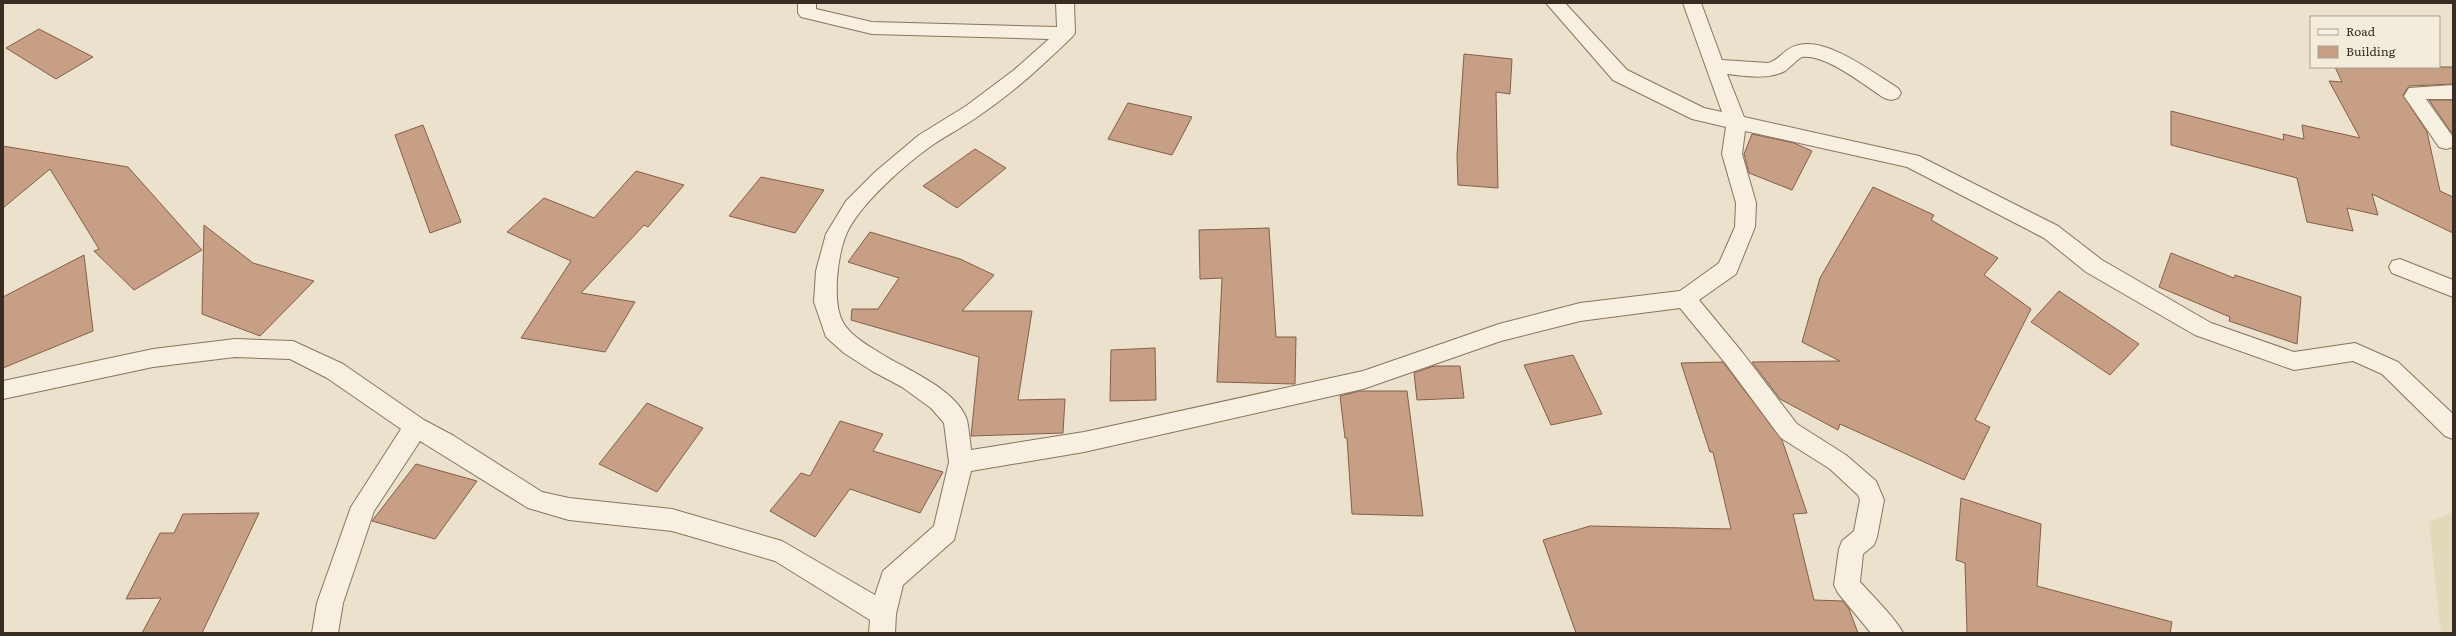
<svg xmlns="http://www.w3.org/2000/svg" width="2456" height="636" font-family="Literata,serif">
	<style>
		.farmland { fill: #e0daba }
		.building { fill: #c69f85; stroke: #845f49 }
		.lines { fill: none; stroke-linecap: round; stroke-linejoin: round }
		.minor-casing { stroke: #877561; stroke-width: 2 }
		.minor { fill: #f7efdf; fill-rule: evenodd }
	</style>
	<rect width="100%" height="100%" fill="#ebe1cc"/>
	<path class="farmland" d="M 2453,512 L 2453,633 L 2441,633 L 2429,522 Z"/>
	<path class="building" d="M 39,29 L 93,57 L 56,79 L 6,48 Z
		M 1464,54 L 1512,59 L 1510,94 L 1496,92 L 1498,188 L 1458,185 L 1457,156 Z
		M 2335,67 L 2453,67 L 2453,84 L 2409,86 L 2403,95 L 2427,132 L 2440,191 L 2453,197 L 2453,233 L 2372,194 L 2378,215 L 2347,208 L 2353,231 L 2307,222 L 2297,178 L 2171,145 L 2171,111 L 2284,140 L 2283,134 L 2304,139 L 2302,125 L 2360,138 L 2329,81 L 2342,82 Z
		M 2429,100 L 2453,100 L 2453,132 L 2451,132 Z
		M 1128,103 L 1192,117 L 1172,155 L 1108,139 Z
		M 423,125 L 461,222 L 430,233 L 395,135 Z
		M 1752,134 L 1794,143 L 1812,151 L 1792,190 L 1749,173 L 1744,154 Z
		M 3,146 L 128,167 L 202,250 L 134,290 L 94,251 L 99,249 L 50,169 L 3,208 Z
		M 975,149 L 1006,168 L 957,208 L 923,186 Z
		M 636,171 L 684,185 L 648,227 L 644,225 L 581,293 L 635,302 L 605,352 L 521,338 L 571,261 L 507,232 L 544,198 L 594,218 Z
		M 761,177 L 824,190 L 795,233 L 729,216 Z
		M 1873,187 L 1934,215 L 1931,220 L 1998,258 L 1984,275 L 2031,309 L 1975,420 L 1990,427 L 1964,480 L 1840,424 L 1838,430 L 1780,399 L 1752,362 L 1840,361 L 1802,342 L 1820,278 Z
		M 204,225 L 253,263 L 314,281 L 260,336 L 202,314 Z
		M 1269,228 L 1276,337 L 1296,337 L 1295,384 L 1217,382 L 1222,278 L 1200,279 L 1199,230 Z
		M 870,232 L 960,259 L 994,275 L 962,311 L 1032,311 L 1018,400 L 1065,399 L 1063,433 L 971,436 L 979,357 L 851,320 L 852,309 L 878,309 L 899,278 L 848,262 Z
		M 2171,253 L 2234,278 L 2235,275 L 2301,297 L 2297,344 L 2229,321 L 2230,317 L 2159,287 Z
		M 84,255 L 93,331 L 3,368 L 3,297 Z
		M 2059,291 L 2139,344 L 2110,375 L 2031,322 Z
		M 1155,348 L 1156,400 L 1110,401 L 1111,350 Z
		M 1573,355 L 1602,414 L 1551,425 L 1524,365 Z
		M 1723,362 L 1782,440 L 1807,513 L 1793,514 L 1814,600 L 1843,601 L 1849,609 L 1858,633 L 1576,633 L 1543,540 L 1590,526 L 1731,529 L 1713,452 L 1710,452 L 1681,363 Z
		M 1434,366 L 1460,366 L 1464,398 L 1417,400 L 1414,373 Z
		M 1359,391 L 1407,391 L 1423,516 L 1352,514 L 1347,438 L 1345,438 L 1340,396 Z
		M 647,403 L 703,428 L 657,492 L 599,464 Z
		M 840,421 L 883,434 L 873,451 L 943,472 L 920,513 L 850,489 L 815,537 L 770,511 L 801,473 L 810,476 Z
		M 416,464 L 477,481 L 435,539 L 372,521 Z
		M 1961,498 L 2041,524 L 2037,586 L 2172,622 L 2170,633 L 1967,633 L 1965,563 L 1956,560 Z
		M 259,513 L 202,633 L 142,633 L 161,598 L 126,599 L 160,533 L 174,533 L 183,514 Z"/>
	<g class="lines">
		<g class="minor-casing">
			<path id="minor" d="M 798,3 L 816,3 L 816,9 L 872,22 L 1057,27 L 1056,3 L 1074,3 L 1075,33 L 1072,37 C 1043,65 1014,92 980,115 C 965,126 949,134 934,144 C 908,162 858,205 846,235 C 841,247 838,265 837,279 C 835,323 844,331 880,353 C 905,369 957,389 967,420 C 969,430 970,441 971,450 L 1084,432 L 1363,371 L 1499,324 L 1580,303 L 1680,291 L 1719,263 L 1735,227 L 1736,203 L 1722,154 L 1726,127 L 1692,119 L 1613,80 L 1546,3 L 1565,3 L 1627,70 L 1704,108 L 1722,112 L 1683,3 L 1701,3 L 1722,60 L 1768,63 C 1780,60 1785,47 1799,45 C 1829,38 1873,73 1898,88 L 1901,93 L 1898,98 L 1891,100 L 1884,98 C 1864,85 1826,54 1802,57 C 1795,61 1791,67 1785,71 C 1768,80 1745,76 1727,74 L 1744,117 L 1919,156 L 2058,226 L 2102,260 L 2211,323 L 2294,352 L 2355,343 L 2398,362 L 2453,414 L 2453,439 L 2445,436 L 2382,374 L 2353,361 L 2294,370 L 2195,335 L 2086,272 L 2044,238 L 1907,167 L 1745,131 L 1742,154 L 1756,203 L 1755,227 L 1736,274 L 1699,300 L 1742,352 L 1797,424 L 1846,455 L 1876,481 L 1884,500 L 1877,537 L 1874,545 L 1863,554 L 1860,582 C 1871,594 1897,620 1903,633 L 1871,633 L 1838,593 L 1834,585 L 1839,549 L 1842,541 L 1854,531 L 1860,500 L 1858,495 L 1830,469 L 1781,438 L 1726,364 L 1680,308 L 1580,321 L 1501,341 L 1363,389 L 1084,452 L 971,471 L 954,540 L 903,585 L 896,614 L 895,633 L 869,633 L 870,620 L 775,561 L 672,531 L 569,520 L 528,508 L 420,441 L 374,511 L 343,603 L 338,633 L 312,633 L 317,603 L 351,507 L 401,429 L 327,378 L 290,359 L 235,357 L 153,367 L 3,399 L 3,381 L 153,349 L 235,339 L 293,341 L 343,364 L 424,420 L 454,436 L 542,492 L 569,498 L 672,509 L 782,541 L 875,595 L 883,571 L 934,526 L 949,462 L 944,423 L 931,408 L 902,387 L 872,371 L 844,353 L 826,337 L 814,302 L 816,271 L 826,234 L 846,201 L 875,172 L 919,135 L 966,106 L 1014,70 L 1049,39 L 872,34 L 801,17 L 798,13 Z
				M 2453,85 L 2453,99 L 2426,99 L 2453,137 L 2453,147 L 2446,149 L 2439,147 L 2404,96 L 2409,88 Z
				M 2400,259 L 2453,280 L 2453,297 L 2392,273 L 2389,267 L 2392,261 Z"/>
		</g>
		<use href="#minor" class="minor"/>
	</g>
	<rect width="2456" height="636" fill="none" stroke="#392d23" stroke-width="8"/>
	<rect x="2310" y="16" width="130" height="52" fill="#f3ecdb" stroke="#a9a091"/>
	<rect x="2318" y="29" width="20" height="6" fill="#f7efdf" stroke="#a9a091"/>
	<text x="2346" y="36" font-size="12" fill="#392d23">Road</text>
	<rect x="2318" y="46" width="20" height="12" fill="#c69f85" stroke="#a9a091"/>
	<text x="2346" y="56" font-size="12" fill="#392d23">Building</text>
</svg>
